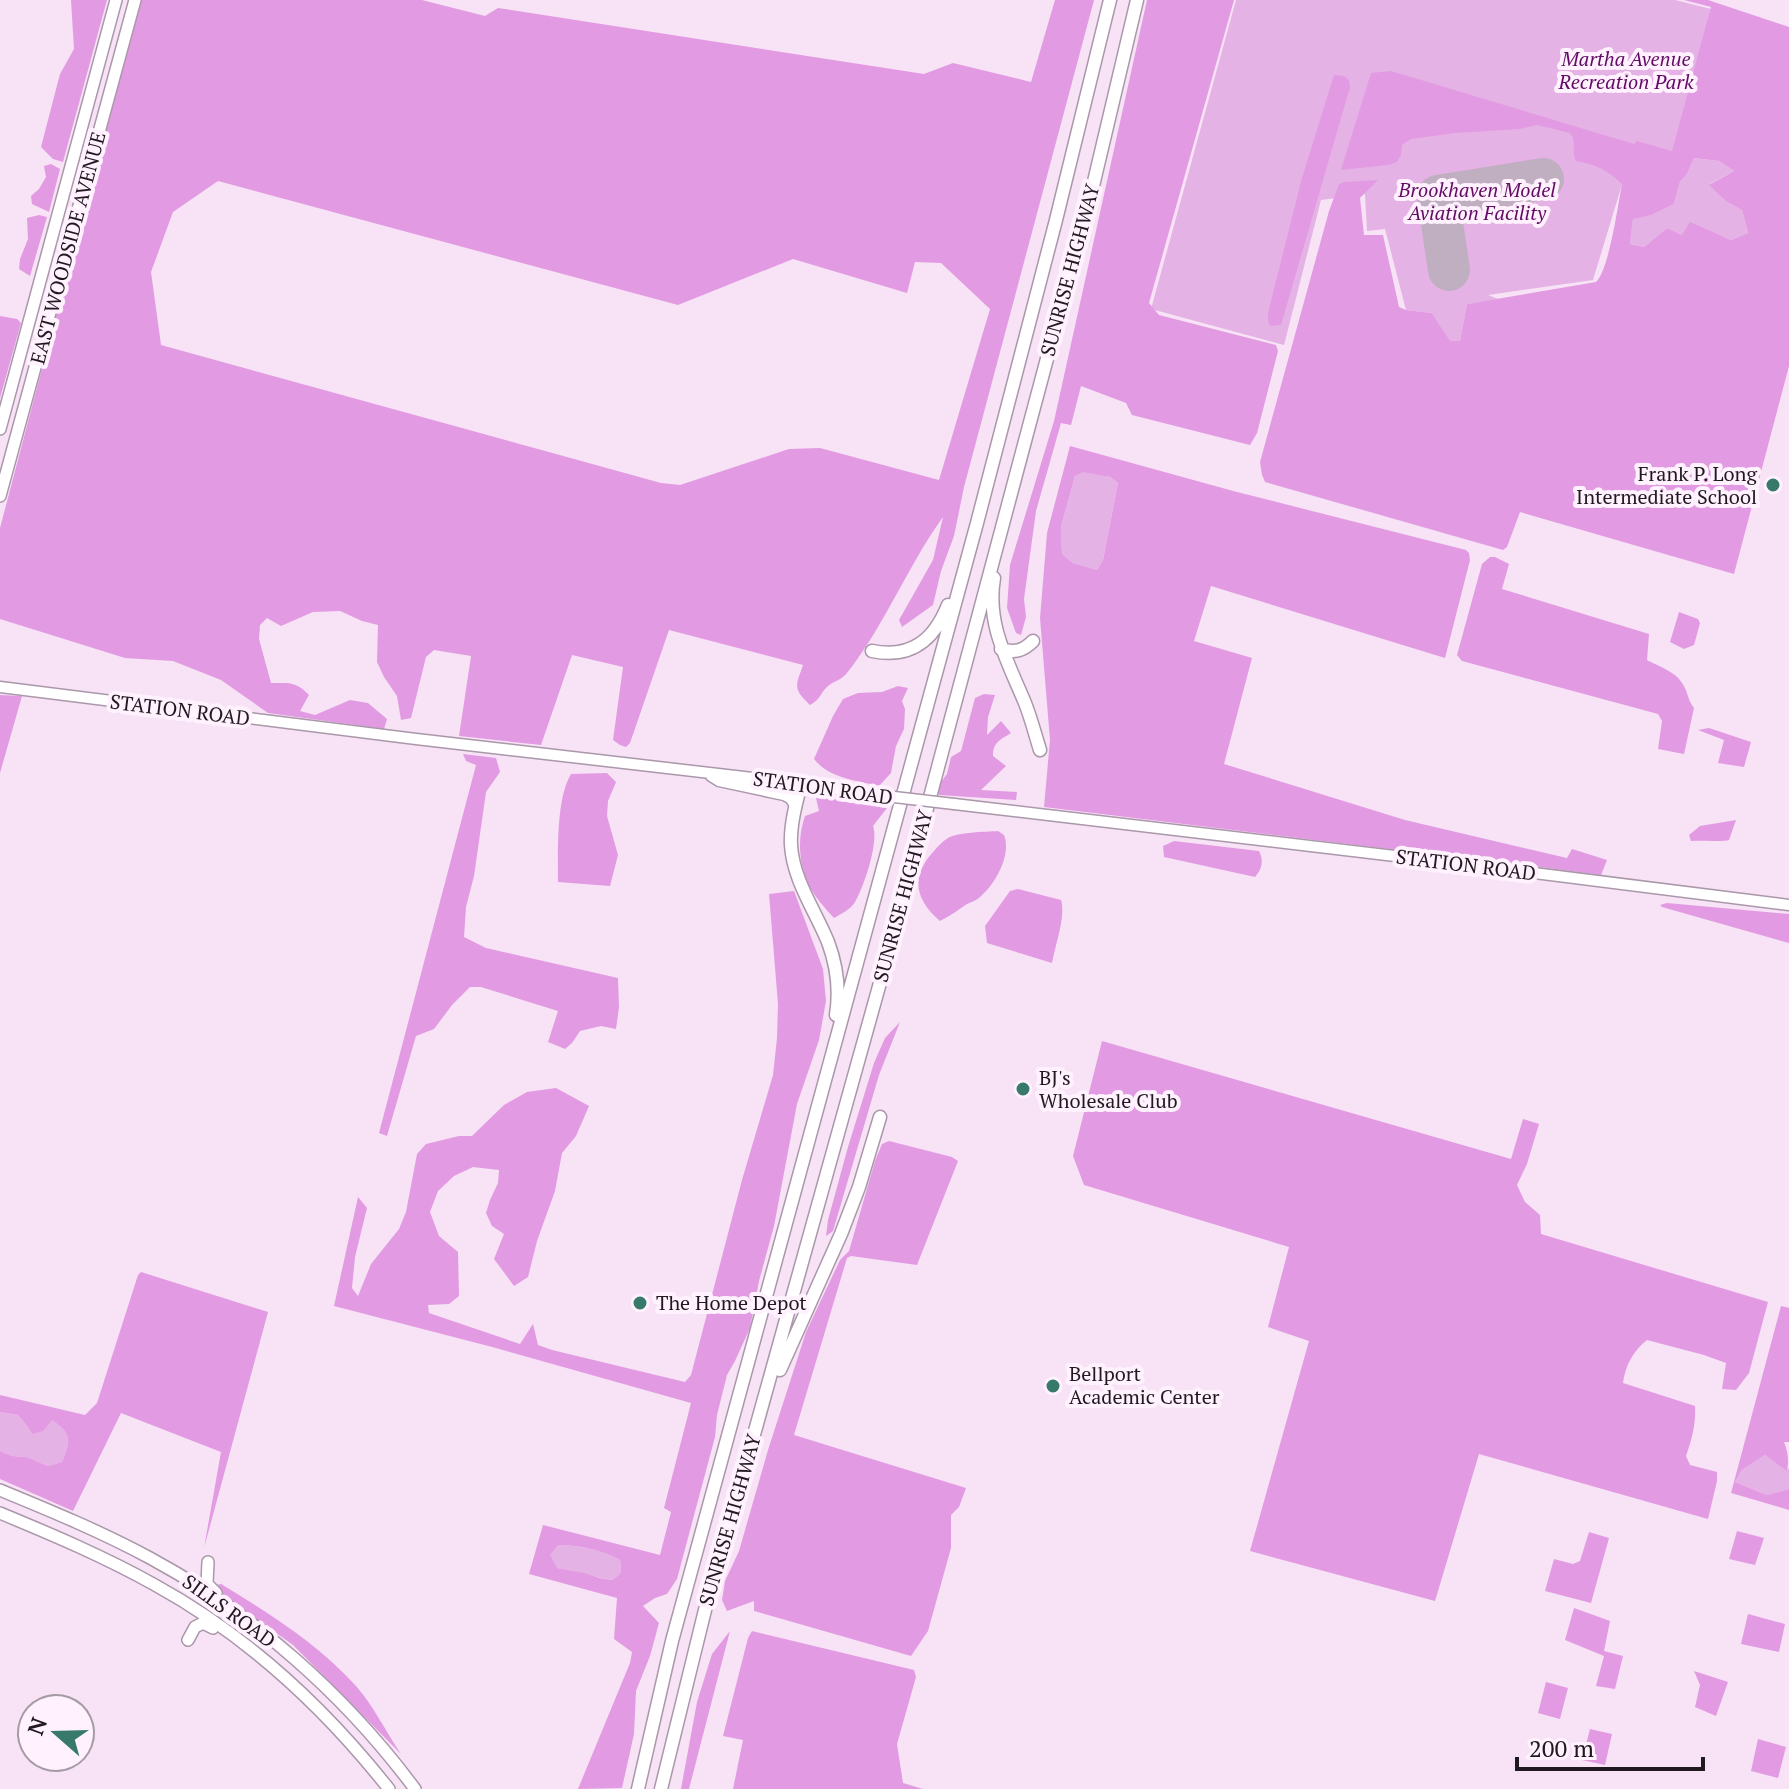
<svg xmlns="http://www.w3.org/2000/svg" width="1789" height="1789" font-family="'PT Serif',serif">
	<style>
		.green { fill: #e5b2e5 }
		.forest { fill: #e29be2; fill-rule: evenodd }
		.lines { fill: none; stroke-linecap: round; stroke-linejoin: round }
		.runway { stroke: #c0afc0; stroke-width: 42 }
		.secondary-casing { stroke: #aa97aa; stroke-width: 13 }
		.primary-casing { stroke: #aa97aa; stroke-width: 14 }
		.highway-casing { stroke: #aa97aa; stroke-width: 15 }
		.secondary { stroke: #fff; stroke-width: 10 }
		.primary { stroke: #fff; stroke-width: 11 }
		.highway { stroke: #fff; stroke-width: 12 }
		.secondary-bridge-casing { stroke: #aa97aa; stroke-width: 13; stroke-linecap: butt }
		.secondary-bridge { stroke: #fff; stroke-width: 10 }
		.poi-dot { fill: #37796a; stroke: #fff2fe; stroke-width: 3 }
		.labels { text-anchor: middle; stroke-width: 8; stroke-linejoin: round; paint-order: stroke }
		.park-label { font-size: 20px; font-style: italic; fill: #620b65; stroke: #fff2fe }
		.street-label { font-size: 20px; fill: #201920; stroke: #fff2fe }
		.poi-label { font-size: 20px; fill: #201920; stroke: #fff2fe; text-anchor: start }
	</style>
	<rect width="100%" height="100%" fill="#f7e2f6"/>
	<path class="green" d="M 1236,0 L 1675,0 L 1715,10 L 1676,155 L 1634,145 L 1593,280 L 1488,295 L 1498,299 L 1467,304 L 1460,341 L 1450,342 L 1432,313 L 1406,310 L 1385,229 L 1367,231 L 1365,194 L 1321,200 L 1284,345 L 1151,309 Z
		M 1694,158 L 1719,161 L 1734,171 L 1710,184 L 1727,202 L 1742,210 L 1748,233 L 1731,240 L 1714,233 L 1682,235 L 1667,228 L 1644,247 L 1630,244 L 1633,218 L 1652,215 L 1674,204 L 1680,182 L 1687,174 Z
		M 1083,471 L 1110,477 L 1118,483 L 1103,560 L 1097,570 L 1073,563 L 1062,554 L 1061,527 L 1075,476 Z
		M 0,1412 L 18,1415 L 28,1428 L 52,1420 C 72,1434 71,1440 62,1462 L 48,1466 L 27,1457 L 12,1456 L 0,1451 Z
		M 1765,1455 L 1787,1470 L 1789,1468 L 1789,1489 L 1767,1495 L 1735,1482 L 1742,1470 Z
		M 558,1545 C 578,1545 602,1550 620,1560 L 621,1566 L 620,1574 L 612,1580 C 594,1577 576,1571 556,1568 L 549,1555 Z"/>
	<path class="forest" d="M 71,0 L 107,0 L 63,162 L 53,159 L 41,147 L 60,74 L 74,49 Z
		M 139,0 L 422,0 L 485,16 L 498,8 L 924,74 L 953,63 L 1031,82 L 1055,0 L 1094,0 L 964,487 L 954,536 L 941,571 L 933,605 L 902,627 L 899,620 L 933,560 L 943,517 C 907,567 885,625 847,673 C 842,680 833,681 827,687 C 819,695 821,699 810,705 C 792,688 796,686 803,665 L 669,630 L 630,743 L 626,747 L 620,745 L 613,740 L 623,667 L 572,655 L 541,745 L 459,736 L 471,656 L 434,650 L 426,657 L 411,718 L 401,720 L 397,696 L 384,677 L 377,662 L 378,625 L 362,621 L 340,611 L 313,612 L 281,626 L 267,618 L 260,625 L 259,639 L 271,683 C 289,683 296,681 309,695 L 300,711 L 315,715 L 350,700 L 368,703 L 387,719 L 384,729 L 268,713 L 221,680 L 173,661 L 125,658 L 0,619 L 0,528 ZM 218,181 L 678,305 L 793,259 L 907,293 L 915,262 L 941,263 L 990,309 L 939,480 L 820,448 L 789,449 L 680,485 L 661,483 L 161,345 L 151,272 L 173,212 Z
		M 1147,0 L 1234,0 L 1149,303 L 1159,315 L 1276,345 L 1278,351 L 1257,433 L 1250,445 L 1132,415 L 1126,403 L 1081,386 L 1071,425 L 1061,423 L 1036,511 L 1024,599 L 1026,617 L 1021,635 L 1016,633 L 1007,608 L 1010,565 L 1054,421 Z
		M 1684,0 L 1708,0 L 1789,27 L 1789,366 L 1734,574 L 1520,512 L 1507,547 L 1503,550 L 1265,482 L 1262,475 L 1260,462 L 1329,211 L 1339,184 L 1344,182 L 1378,180 L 1360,198 L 1364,235 L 1383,235 L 1399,307 L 1406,310 L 1432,313 L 1450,341 L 1460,341 L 1467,304 L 1596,282 C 1609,270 1618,205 1622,184 C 1609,171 1595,164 1576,161 C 1570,149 1578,145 1570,133 L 1537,125 L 1520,129 L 1455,133 L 1411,139 L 1402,145 L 1401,155 L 1397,162 L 1388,165 L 1341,170 L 1371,73 L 1391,71 L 1634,144 L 1637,141 L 1672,151 L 1711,7 ZM 1694,158 L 1719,161 L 1734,171 L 1709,185 L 1727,202 L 1742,210 L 1748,233 L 1731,240 L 1690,222 L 1682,235 L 1667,228 L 1644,247 L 1630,244 L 1633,219 L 1652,215 L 1674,204 L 1680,182 L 1687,174 Z
		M 1334,75 L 1344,76 L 1349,80 L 1350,87 L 1281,325 L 1270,326 L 1268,320 L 1268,313 L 1302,178 Z
		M 51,164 L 60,169 L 49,212 L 32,204 L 31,196 L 39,189 L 46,177 L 44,166 Z
		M 39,215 L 47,217 L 30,276 L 19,269 L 20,259 L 28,239 L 27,218 Z
		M 0,316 L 17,319 L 21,323 L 0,398 Z
		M 1070,446 L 1237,492 L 1466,550 L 1469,553 L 1470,560 L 1445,658 L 1211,586 L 1194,641 L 1252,658 L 1224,764 L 1405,820 L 1567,858 L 1572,849 L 1607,860 L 1601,875 L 1429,852 L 1411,848 L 1397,850 L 1044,807 L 1050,740 L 1040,618 L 1047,533 ZM 1083,472 L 1110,477 L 1118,483 L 1103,560 L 1097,570 L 1073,563 L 1062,554 L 1061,527 L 1075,476 Z
		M 1490,557 L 1495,557 L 1509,564 L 1502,589 L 1649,634 L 1647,660 C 1658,666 1676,672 1682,683 C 1688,691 1687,699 1694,708 L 1684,754 L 1658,749 L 1662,721 L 1658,714 L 1462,661 L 1457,655 L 1482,564 Z
		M 1679,612 L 1698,619 L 1700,623 L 1694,645 L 1684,649 L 1670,642 Z
		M 898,686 L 908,688 L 902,701 L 905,709 L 904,729 L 896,746 L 891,773 L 879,786 C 856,780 830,779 814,759 L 833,716 L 843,699 L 858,693 L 882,692 Z
		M 984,694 L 995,695 L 988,717 L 987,735 L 1001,721 L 1011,733 C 1000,740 993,742 993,756 L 1006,766 L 981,790 L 1017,792 L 1016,800 L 939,795 L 938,786 L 947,774 L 951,757 L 961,751 L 975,698 Z
		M 0,695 L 22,696 L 0,773 Z
		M 1709,728 L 1751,742 L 1744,767 L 1718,763 L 1724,740 L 1698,730 Z
		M 463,754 L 496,758 L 500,772 L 486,792 L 474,876 L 466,907 L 464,937 L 486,948 L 618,978 L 619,1007 L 616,1029 L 601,1026 L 580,1031 L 572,1043 L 565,1049 L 548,1042 L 558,1011 L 481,987 L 470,987 L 452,1005 L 434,1029 L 416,1036 L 387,1136 L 379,1133 L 476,765 L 466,761 Z
		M 607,773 L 616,782 L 608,801 L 607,816 L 618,855 L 610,886 L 558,882 C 558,852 556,799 571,774 Z
		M 816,798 L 838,798 L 887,808 L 873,826 C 879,842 864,887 855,902 C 851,909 841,914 834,918 C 813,895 802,881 800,849 C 800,836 801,828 805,816 L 819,811 Z
		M 1736,820 L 1729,840 C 1723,842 1700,840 1691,841 L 1689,835 L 1700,826 Z
		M 998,831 L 1004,835 C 1012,855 995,885 979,898 C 975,901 971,902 967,904 C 958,910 950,916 940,921 C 915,900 910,876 934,851 C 937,847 943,841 948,838 C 958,832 985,832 998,831 Z
		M 1174,841 L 1259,851 C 1264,861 1262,869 1255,877 L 1164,857 L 1163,846 Z
		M 1018,889 L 1061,900 C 1066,917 1055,945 1052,963 L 987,943 L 985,926 L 1010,891 Z
		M 794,891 L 823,969 L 826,1001 L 819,1040 L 797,1104 L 774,1226 L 759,1281 L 750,1328 L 735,1361 L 727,1375 L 717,1415 L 715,1437 L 677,1579 L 667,1594 L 655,1598 L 643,1606 L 659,1623 L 650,1656 L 636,1691 L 634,1734 L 622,1788 L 578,1789 L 630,1663 L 632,1652 L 614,1639 L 617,1598 L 529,1574 L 543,1525 L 660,1555 L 671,1512 L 664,1508 L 691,1403 L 496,1348 L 334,1306 L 358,1197 L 367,1208 L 355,1257 L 352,1288 L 358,1296 L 371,1264 L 399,1229 L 406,1212 L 417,1154 L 426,1144 L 459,1136 L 472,1136 L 504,1105 L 527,1092 L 556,1088 L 589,1106 L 576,1136 L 562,1153 L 555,1191 L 537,1241 L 528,1277 L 514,1286 L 494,1259 L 504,1234 L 492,1226 L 486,1213 L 490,1200 L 498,1183 L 499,1170 L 473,1167 L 454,1176 L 438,1191 L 430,1212 L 439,1236 L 458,1252 L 459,1296 L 449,1304 L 428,1305 L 429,1313 L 520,1344 L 533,1324 L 538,1345 L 552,1350 L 685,1382 L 691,1375 L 742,1180 L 773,1075 L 777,1038 L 778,1004 L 769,894 ZM 558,1545 C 578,1545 602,1550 620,1560 L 621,1566 L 620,1574 L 612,1580 L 600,1578 L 584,1573 L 557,1568 L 550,1555 Z
		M 1667,903 L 1789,914 L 1789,943 L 1662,907 L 1660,905 Z
		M 900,1022 L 879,1075 L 833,1231 L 826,1236 L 828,1220 L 848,1147 L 874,1063 L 885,1038 Z
		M 1102,1041 L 1511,1159 L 1523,1119 L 1539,1124 L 1527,1164 L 1517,1185 L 1525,1202 L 1540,1215 L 1541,1234 L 1768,1302 L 1749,1373 L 1736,1390 L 1722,1389 L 1726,1363 L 1704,1355 L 1647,1340 C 1633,1351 1625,1366 1623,1383 L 1695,1406 C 1696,1424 1692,1439 1686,1456 L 1690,1465 L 1717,1472 L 1717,1481 L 1708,1519 L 1479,1454 L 1435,1601 L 1250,1551 L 1309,1341 L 1268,1327 L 1289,1247 L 1084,1185 L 1073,1156 Z
		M 889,1141 L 952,1157 L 958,1161 L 917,1265 L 851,1256 L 847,1258 L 794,1435 L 966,1488 L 959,1507 L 951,1515 L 951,1548 L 928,1631 L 911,1656 L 754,1611 L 754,1601 L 727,1611 L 722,1600 L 725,1581 L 739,1551 L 768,1450 L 806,1332 L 840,1260 L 849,1251 L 875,1161 L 882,1144 Z
		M 141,1272 L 268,1312 L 204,1548 L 221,1452 L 121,1413 L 73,1511 L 0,1479 L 0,1451 L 12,1456 L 27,1457 L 48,1466 L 62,1462 C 71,1440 72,1434 52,1420 L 43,1431 L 33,1434 L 18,1415 L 0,1412 L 0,1395 L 85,1415 L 97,1403 L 138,1275 Z
		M 1781,1306 L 1789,1308 L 1789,1442 L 1784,1442 C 1788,1451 1789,1462 1787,1471 L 1765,1455 L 1742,1470 L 1735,1482 L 1767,1495 L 1789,1489 L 1789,1510 L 1731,1493 Z
		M 1737,1531 L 1764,1538 L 1755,1565 L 1729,1559 Z
		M 1589,1532 L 1609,1538 L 1591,1603 L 1545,1591 L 1554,1559 L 1573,1564 L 1580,1561 Z
		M 221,1584 C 270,1614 317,1643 356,1686 C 373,1705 386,1732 401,1754 L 293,1645 L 211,1586 Z
		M 1574,1608 L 1610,1621 L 1604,1651 L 1623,1656 L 1615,1689 L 1596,1686 L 1604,1656 L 1565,1640 Z
		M 1748,1614 L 1785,1624 L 1779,1652 L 1741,1644 Z
		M 730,1631 L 689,1789 L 681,1789 L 697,1702 L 712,1654 Z
		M 752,1631 L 914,1670 L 916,1677 L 897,1744 L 903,1783 L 923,1789 L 733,1789 L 743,1740 L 723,1736 L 748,1638 Z
		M 1694,1671 L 1728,1682 L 1716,1716 L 1695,1707 L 1700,1685 Z
		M 1546,1682 L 1568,1688 L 1560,1719 L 1538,1713 Z
		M 1590,1729 L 1612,1734 L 1605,1765 L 1582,1760 Z
		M 1758,1739 L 1786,1747 L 1778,1778 L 1751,1771 Z"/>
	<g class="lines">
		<path class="runway" d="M 1449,270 L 1438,196 L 1543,179"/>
		<g class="secondary-casing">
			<path id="secondary" d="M 0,687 L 416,739 L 788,782 L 877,795
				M 711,776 L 719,781 L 784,795 L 790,798 L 796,807
				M 954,804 L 1471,865 L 1789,905"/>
		</g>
		<g class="primary-casing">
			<path id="primary" d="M 0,429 L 116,0
				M 0,496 L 135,0
				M 0,1490 C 51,1511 102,1532 150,1558 C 254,1614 345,1695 415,1789
				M 0,1513 C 53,1535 105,1557 155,1585 C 246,1635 325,1708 389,1789
				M 208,1562 L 207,1584 L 216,1593
				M 188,1640 L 195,1627 L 203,1623 L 213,1628"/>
		</g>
		<g class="highway-casing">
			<path id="highway" d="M 994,578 C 986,624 1008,662 1025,703 C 1031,718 1035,734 1040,750
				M 1001,649 C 1015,653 1023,651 1033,641
				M 872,651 C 911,659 934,640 948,605
				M 801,784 C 796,803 790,825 791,845 C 793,880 815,910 828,942 C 837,966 840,990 836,1015
				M 780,1370 L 841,1234 L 859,1187 L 880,1117
				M 638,1789 L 672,1641 L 977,523 L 1056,220 L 1110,0
				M 661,1789 L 705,1610 L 890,947 L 1092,190 L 1137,0"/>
		</g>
		<use href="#secondary" class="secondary"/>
		<use href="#primary" class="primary"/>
		<use href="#highway" class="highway"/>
		<g class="secondary-bridge-casing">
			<path id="secondary-bridge" d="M 877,795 L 954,804"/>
		</g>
		<use href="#secondary-bridge" class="secondary-bridge"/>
	</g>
	<g class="poi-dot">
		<circle cx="1773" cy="485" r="8"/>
		<circle cx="1023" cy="1089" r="8"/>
		<circle cx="640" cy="1303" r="8"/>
		<circle cx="1053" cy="1386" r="8"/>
	</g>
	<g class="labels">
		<g class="park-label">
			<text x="1626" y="66">Martha Avenue<tspan x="1626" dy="23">Recreation Park</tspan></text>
			<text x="1477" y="197">Brookhaven Model<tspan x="1477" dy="23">Aviation Facility</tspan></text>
		</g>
		<g class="street-label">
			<text transform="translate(68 248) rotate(-75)" y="7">EAST WOODSIDE AVENUE</text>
			<text transform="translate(1070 270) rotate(-75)" y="7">SUNRISE HIGHWAY</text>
			<text transform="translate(180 710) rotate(7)" y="7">STATION ROAD</text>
			<text transform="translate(823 788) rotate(8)" y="7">STATION ROAD</text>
			<text transform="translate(1466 865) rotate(7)" y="7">STATION ROAD</text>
			<text transform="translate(903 896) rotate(-75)" y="7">SUNRISE HIGHWAY</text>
			<text transform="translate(730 1520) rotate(-74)" y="7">SUNRISE HIGHWAY</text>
			<text transform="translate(229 1611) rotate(36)" y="7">SILLS ROAD</text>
		</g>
		<g class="poi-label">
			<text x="1757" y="481" text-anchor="end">Frank P. Long<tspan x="1757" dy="23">Intermediate School</tspan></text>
			<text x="1039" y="1085">BJ's<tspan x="1039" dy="23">Wholesale Club</tspan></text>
			<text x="656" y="1310">The Home Depot</text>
			<text x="1069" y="1381">Bellport<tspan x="1069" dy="23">Academic Center</tspan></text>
		</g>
	</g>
	<g transform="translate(56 1733) rotate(290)"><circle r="38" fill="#fff2fe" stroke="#a69ba5" stroke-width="2"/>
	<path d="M0-6L14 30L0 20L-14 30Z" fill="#37796a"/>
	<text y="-12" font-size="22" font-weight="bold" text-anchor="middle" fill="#201920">N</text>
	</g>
	<path d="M1517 1757v12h186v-12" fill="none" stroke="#201920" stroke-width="4"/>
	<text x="1529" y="1757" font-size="24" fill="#201920" stroke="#fff2fe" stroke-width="6" paint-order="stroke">200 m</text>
</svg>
